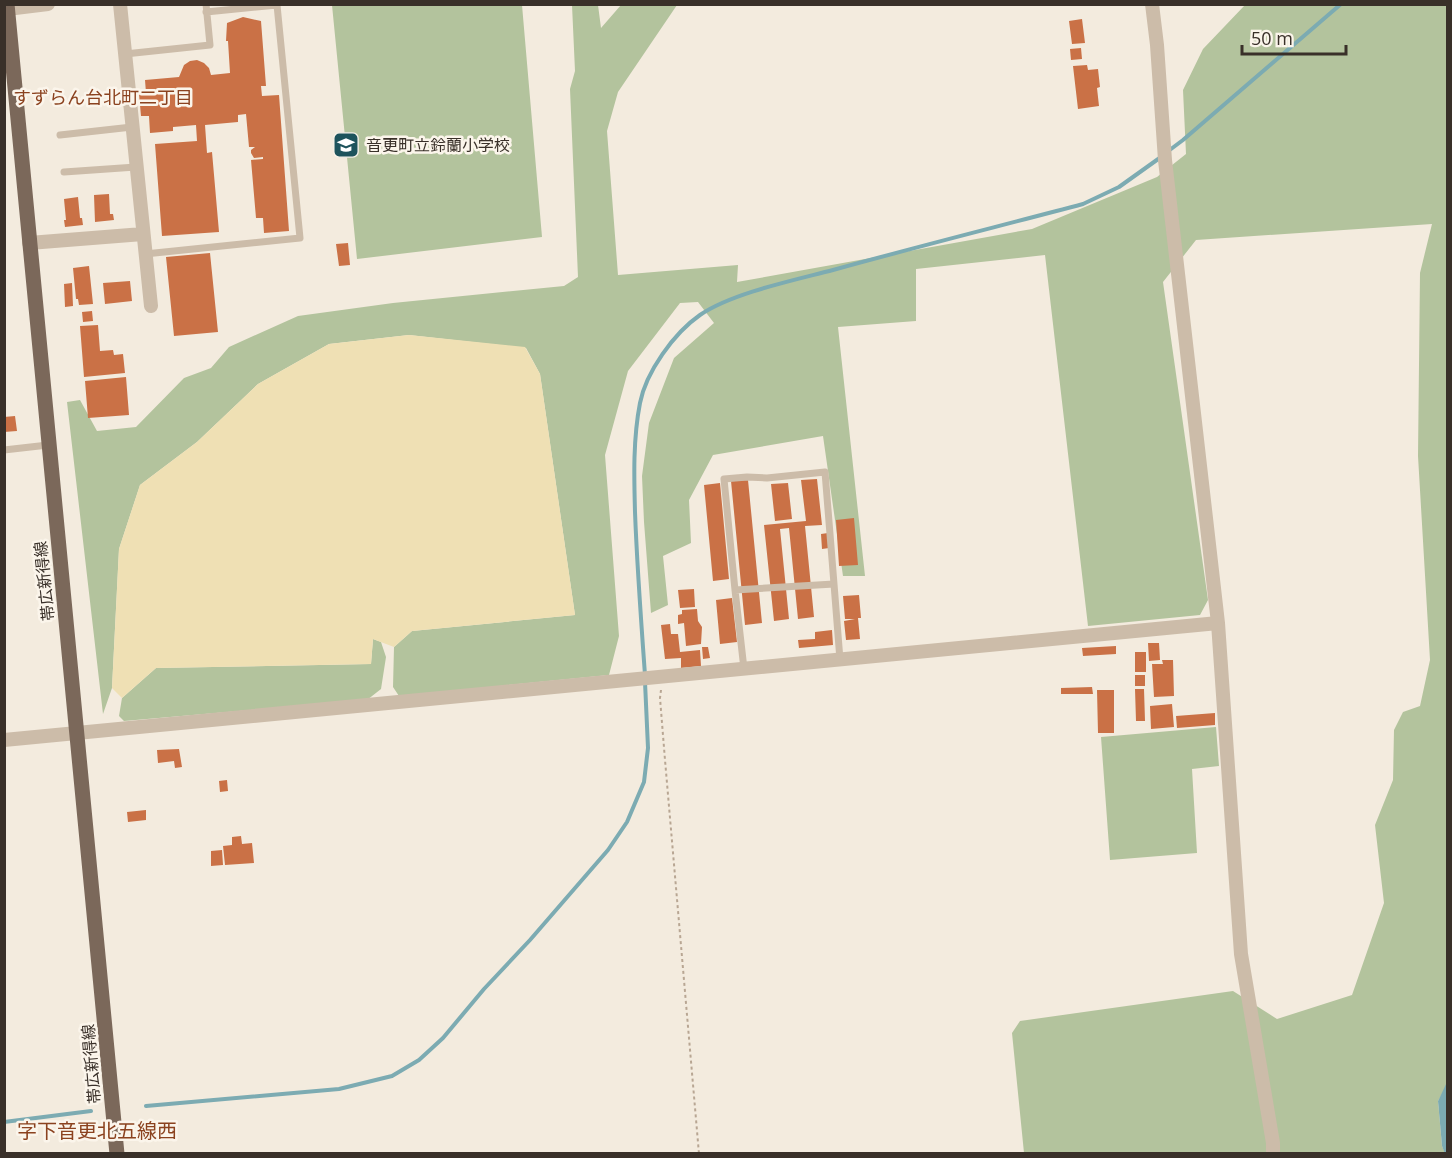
<svg xmlns="http://www.w3.org/2000/svg" width="1452" height="1158" font-family="'Open Sans','Noto Sans JP',sans-serif">
	<style>
		.green { fill: #b3c39d }
		.sand { fill: #efe0b4 }
		.water { fill: #7cabb2 }
		.lines { fill: none; stroke-linecap: round; stroke-linejoin: round }
		.stream { stroke: #7cabb2; stroke-width: 4 }
		.building { fill: #ca7146 }
		.path { stroke: #b8a693; stroke-width: 2; stroke-dasharray: 3 3; stroke-linecap: butt }
		.service { stroke: #ccbca9; stroke-width: 7 }
		.minor { stroke: #ccbca9; stroke-width: 14 }
		.primary { stroke: #7b685a; stroke-width: 15 }
		.labels { text-anchor: middle; stroke-width: 5; stroke-linejoin: round; paint-order: stroke }
		.poi-label { font-size: 16px; fill: #393029; stroke: #fbf5eb; text-anchor: start }
		.street-label { font-size: 16px; fill: #393029; stroke: #fbf5eb }
		.neighbourhood-label { font-size: 18px; fill: #8b421f; stroke: #fbf5eb }
		.quarter-label { font-size: 20px; fill: #8b421f; stroke: #fbf5eb }
	</style>
	<rect width="100%" height="100%" fill="#f3ebde"/>
	<path class="green" d="M 332,5 L 522,5 L 542,237 L 357,259 Z
		M 572,5 L 598,5 L 601,28 L 621,5 L 677,5 L 618,92 L 607,131 L 618,275 L 738,265 L 737,282 L 1032,229 L 1157,177 L 1186,154 L 1183,90 L 1203,49 L 1245,5 L 1447,5 L 1448,1082 L 1438,1101 L 1442,1146 L 1445,1153 L 1024,1153 L 1012,1033 L 1020,1021 L 1233,991 L 1277,1019 L 1352,995 L 1384,903 L 1375,825 L 1393,780 L 1394,730 L 1403,712 L 1420,706 L 1430,660 L 1418,456 L 1420,273 L 1432,224 L 1196,240 L 1163,282 L 1208,600 L 1200,615 L 1088,626 L 1045,255 L 916,269 L 916,321 L 838,327 L 865,576 L 843,576 L 823,436 L 713,455 L 689,500 L 691,543 L 663,556 L 668,605 L 651,613 L 644,522 L 642,476 L 649,423 L 674,358 L 714,323 L 698,302 L 680,303 L 628,371 L 605,455 L 619,636 L 609,675 L 399,696 L 393,687 L 394,647 L 412,631 L 575,615 L 540,374 L 526,348 L 409,335 L 329,344 L 258,384 L 197,442 L 140,485 L 119,549 L 112,688 L 103,714 L 67,402 L 80,400 L 97,431 L 136,427 L 184,378 L 211,368 L 229,347 L 298,316 L 393,303 L 564,286 L 578,277 L 570,89 L 575,71 Z
		M 373,639 L 381,642 L 386,657 L 381,689 L 367,700 L 124,721 L 119,716 L 122,698 L 156,668 L 371,664 Z
		M 1216,727 L 1219,766 L 1192,769 L 1197,853 L 1110,860 L 1101,737 Z"/>
	<path class="sand" d="M 409,335 L 525,347 L 540,374 L 575,615 L 412,631 L 394,647 L 373,639 L 371,664 L 156,668 L 122,698 L 112,688 L 119,549 L 140,485 L 197,442 L 258,384 L 329,344 Z"/>
	<path class="water" d="M 1447,1082 L 1448,1153 L 1445,1154 L 1442,1146 L 1438,1101 Z"/>
	<g class="lines">
		<path class="stream" d="M 1167,152 L 1183,140 L 1341,4
			M 645,675 C 641,620 637,566 635,512 C 634,476 633,439 640,403 C 646,372 674,333 700,315 C 732,293 795,280 833,270 C 916,247 1000,226 1083,204 L 1119,187 L 1161,157
			M 146,1106 L 339,1089 L 392,1076 L 419,1060 L 443,1038 L 484,989 L 530,940 L 608,850 L 627,822 L 644,782 L 648,748 L 645,682
			M 4,1122 L 91,1111"/>
	</g>
	<path class="building" d="M 243,17 L 261,21 L 266,86 L 261,86 L 262,96 L 279,95 L 289,231 L 264,233 L 263,218 L 256,218 L 251,160 L 263,159 L 263,157 L 254,158 L 251,153 L 251,150 L 255,147 L 249,147 L 246,114 L 238,115 L 238,122 L 205,125 L 207,153 L 212,152 L 219,232 L 162,236 L 155,144 L 197,141 L 196,125 L 173,127 L 173,131 L 150,133 L 149,116 L 141,116 L 139,94 L 146,93 L 145,80 L 179,77 L 184,65 L 190,61 L 197,60 L 204,63 L 209,68 L 211,75 L 230,73 L 228,41 L 226,41 L 227,23 Z
		M 1082,19 L 1085,43 L 1072,44 L 1069,21 Z
		M 1081,48 L 1082,59 L 1071,60 L 1070,49 Z
		M 1087,65 L 1088,70 L 1098,69 L 1100,87 L 1097,88 L 1099,106 L 1078,109 L 1073,66 Z
		M 109,194 L 110,214 L 113,214 L 114,220 L 95,222 L 94,195 Z
		M 78,197 L 80,218 L 82,218 L 83,225 L 65,227 L 64,220 L 66,220 L 64,199 Z
		M 348,243 L 350,265 L 339,266 L 336,244 Z
		M 210,253 L 218,332 L 174,336 L 166,257 Z
		M 89,266 L 93,304 L 79,305 L 78,299 L 76,299 L 73,268 Z
		M 130,281 L 132,301 L 105,304 L 103,283 Z
		M 72,283 L 73,306 L 65,307 L 64,284 Z
		M 92,311 L 93,321 L 83,322 L 82,312 Z
		M 98,325 L 100,351 L 113,350 L 114,355 L 123,354 L 125,373 L 84,377 L 80,326 Z
		M 126,377 L 129,415 L 88,418 L 85,381 Z
		M 15,416 L 17,431 L 4,432 L 4,417 Z
		M 817,479 L 822,525 L 805,526 L 814,617 L 798,619 L 789,528 L 780,529 L 789,619 L 774,621 L 764,525 L 806,521 L 801,480 Z
		M 748,480 L 762,623 L 745,625 L 731,481 Z
		M 720,483 L 729,579 L 713,581 L 704,485 Z
		M 788,483 L 792,519 L 775,521 L 771,484 Z
		M 854,518 L 858,565 L 839,566 L 836,520 Z
		M 828,533 L 829,548 L 822,549 L 821,534 Z
		M 694,589 L 695,607 L 680,608 L 678,590 Z
		M 859,595 L 861,618 L 858,618 L 860,639 L 846,640 L 844,621 L 855,619 L 845,619 L 843,596 Z
		M 732,598 L 737,642 L 720,644 L 716,600 Z
		M 697,609 L 698,621 L 702,627 L 701,644 L 686,646 L 684,623 L 678,624 L 678,615 L 682,614 L 682,610 Z
		M 670,624 L 671,634 L 678,634 L 680,652 L 700,650 L 701,666 L 681,668 L 681,658 L 665,659 L 661,625 Z
		M 832,630 L 833,645 L 799,648 L 798,640 L 815,639 L 815,632 Z
		M 1148,643 L 1159,643 L 1160,660 L 1149,661 Z
		M 1116,646 L 1116,654 L 1083,656 L 1082,648 Z
		M 702,647 L 708,647 L 710,658 L 703,659 Z
		M 1135,652 L 1146,652 L 1146,672 L 1135,672 Z
		M 1162,660 L 1173,660 L 1174,696 L 1154,697 L 1152,664 L 1163,664 Z
		M 1135,675 L 1145,675 L 1145,686 L 1135,686 Z
		M 1092,687 L 1093,694 L 1061,694 L 1061,688 Z
		M 1135,689 L 1144,689 L 1145,721 L 1136,721 Z
		M 1097,690 L 1114,690 L 1114,733 L 1098,733 Z
		M 1172,704 L 1174,727 L 1151,729 L 1150,706 Z
		M 1215,713 L 1215,725 L 1177,728 L 1176,716 Z
		M 179,749 L 182,767 L 175,768 L 174,761 L 158,763 L 157,750 Z
		M 227,780 L 228,791 L 220,792 L 219,781 Z
		M 146,810 L 146,820 L 128,822 L 127,812 Z
		M 241,836 L 242,844 L 252,843 L 254,863 L 225,865 L 223,846 L 232,845 L 232,837 Z
		M 222,850 L 223,865 L 211,866 L 211,851 Z"/>
	<g class="lines">
		<path class="path" d="M 661,690 L 660,698 L 665,760 L 699,1154"/>
		<path class="service" d="M 125,54 L 210,45 L 206,4
			M 60,135 L 132,127
			M 64,172 L 136,167
			M 145,254 L 300,238 L 277,5 L 206,12
			M 4,450 L 48,445
			M 735,590 L 724,479 L 747,477 L 767,478 L 825,472 L 834,584
			M 744,669 L 735,590 L 834,584 L 840,660"/>
		<path class="minor" d="M 120,4 L 151,306
			M 1152,4 L 1157,45 L 1165,160 L 1218,623 L 1241,954 L 1273,1143 L 1273,1154
			M 7,9 L 48,4
			M 29,243 L 143,234
			M 4,740 L 1218,623"/>
		<path class="primary" d="M 7,4 L 117,1154"/>
	</g>
	<defs>
		<g id="school-square" transform="scale(1.35)"><rect x="-9" y="-9" width="18" height="18" rx="4" fill="#1d535c" stroke="#fbf5eb"/><path d="M0-5L7-2L0 1L-7-2ZM-4 1L0 2.5L4 1V4Q0 6-4 4Z" fill="#fff"/></g>
	</defs>
	<g fill-rule="evenodd">
		<use href="#school-square" x="346" y="145"/>
	</g>
	<g class="labels">
		<g class="poi-label">
			<text x="366" y="151">音更町立鈴蘭小学校</text>
		</g>
		<g class="street-label">
			<text transform="translate(44 581) rotate(-96)" y="6">帯広新得線</text>
			<text transform="translate(91 1064) rotate(-95)" y="6">帯広新得線</text>
		</g>
		<g class="neighbourhood-label">
			<text x="103" y="104">すずらん台北町二丁目</text>
		</g>
		<g class="quarter-label">
			<text x="97" y="1138">字下音更北五線西</text>
		</g>
	</g>
	<rect width="1452" height="1158" fill="none" stroke="#393029" stroke-width="12"/>
	<path d="M1242 45v9h104v-9" fill="none" stroke="#393029" stroke-width="3"/>
	<text x="1251" y="45" font-size="18" fill="#393029" stroke="#fbf5eb" stroke-width="4.5" paint-order="stroke">50 m</text>
</svg>
